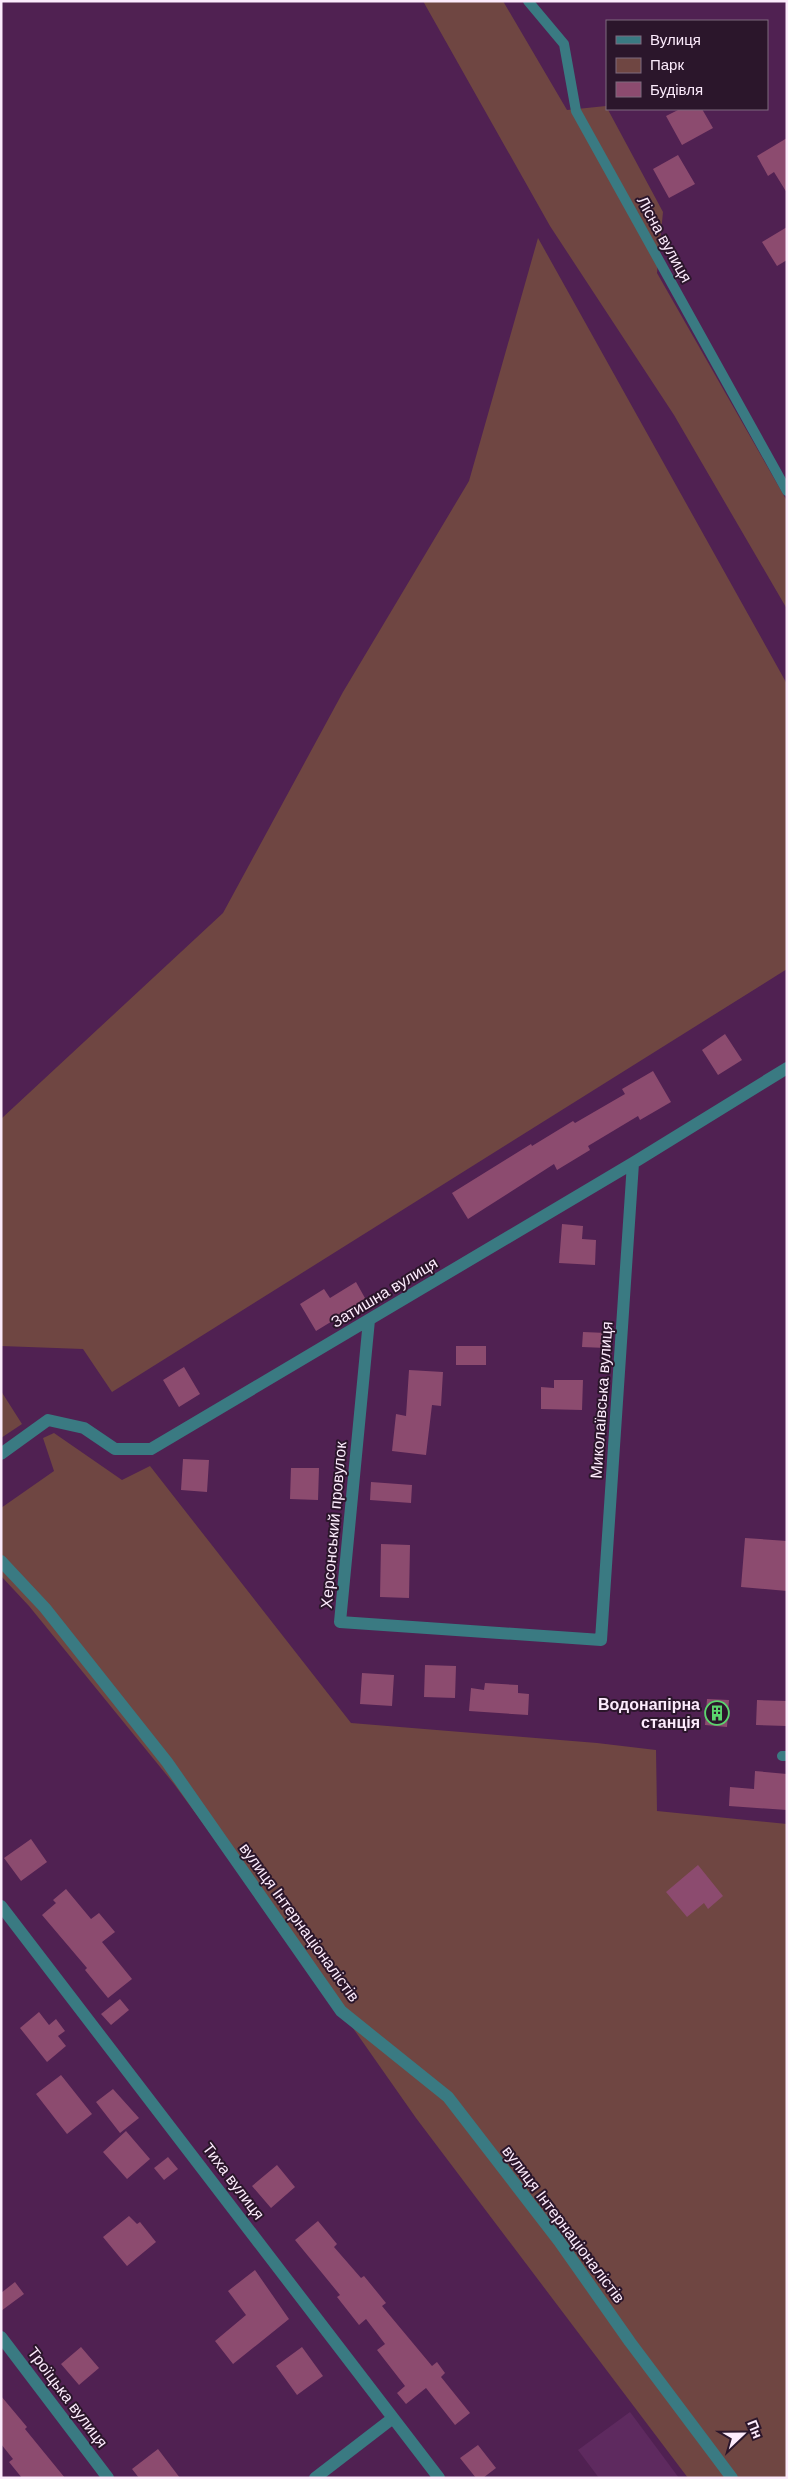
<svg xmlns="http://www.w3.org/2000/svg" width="788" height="2479" font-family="'DM Sans',sans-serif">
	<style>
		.built { fill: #5e2a5f }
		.green { fill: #6f4642 }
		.building { fill: #8c4b6f }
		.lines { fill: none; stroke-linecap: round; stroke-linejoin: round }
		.service { stroke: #3a7a82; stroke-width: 10 }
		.minor { stroke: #3a7a82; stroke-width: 12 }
		.labels { text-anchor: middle; stroke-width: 4; stroke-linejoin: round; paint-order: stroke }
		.street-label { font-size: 16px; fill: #fcebfc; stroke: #2b162b }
		.poi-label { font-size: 16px; font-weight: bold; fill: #fcebfc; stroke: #2b162b; text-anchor: end }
	</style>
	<rect width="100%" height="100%" fill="#502152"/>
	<path class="built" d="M 630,2412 L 679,2478 L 599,2478 L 578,2450 Z"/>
	<path class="green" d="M 423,1 L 503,1 L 567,110 L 606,106 L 663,212 L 657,273 L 787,501 L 787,609 L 674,415 L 550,226 Z
		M 538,238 L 787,684 L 787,969 L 112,1392 L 83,1349 L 1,1346 L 1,1119 L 223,913 L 343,692 L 469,481 Z
		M 1,1391 L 22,1424 L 1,1438 Z
		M 54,1433 L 122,1480 L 150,1466 L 351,1723 L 597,1743 L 656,1750 L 657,1811 L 787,1824 L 787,2478 L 688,2478 L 416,2118 L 341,2011 L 174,1784 L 29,1606 L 1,1576 L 1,1508 L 54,1471 L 43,1438 Z"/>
	<path class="building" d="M 680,109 L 702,109 L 713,128 L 682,145 L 666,116 Z
		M 787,138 L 787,193 L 774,172 L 768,176 L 757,156 Z
		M 678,155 L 695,184 L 669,198 L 653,169 Z
		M 787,227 L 787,260 L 777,266 L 762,242 Z
		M 725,1034 L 742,1060 L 718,1075 L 702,1050 Z
		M 653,1071 L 671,1102 L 640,1120 L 638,1116 L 588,1146 L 590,1150 L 557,1170 L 554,1164 L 468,1219 L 452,1193 L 531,1144 L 532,1146 L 573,1121 L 575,1123 L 625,1094 L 622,1089 Z
		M 562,1224 L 583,1226 L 582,1239 L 596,1240 L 595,1265 L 559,1263 Z
		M 356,1282 L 370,1307 L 356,1315 L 352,1309 L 316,1331 L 300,1304 L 324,1289 L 330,1298 Z
		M 583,1332 L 607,1333 L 606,1348 L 582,1347 Z
		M 456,1346 L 486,1346 L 486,1365 L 456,1365 Z
		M 184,1367 L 200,1394 L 179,1407 L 163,1380 Z
		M 409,1370 L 443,1372 L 441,1406 L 432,1405 L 426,1455 L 392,1451 L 396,1414 L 406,1416 Z
		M 554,1380 L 583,1380 L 582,1410 L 541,1409 L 541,1387 L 554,1388 Z
		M 183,1459 L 209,1460 L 207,1492 L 181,1490 Z
		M 291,1468 L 319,1468 L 318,1500 L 290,1499 Z
		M 371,1482 L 412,1485 L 411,1503 L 370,1500 Z
		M 745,1538 L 787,1541 L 787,1591 L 741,1587 Z
		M 381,1544 L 410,1545 L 409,1598 L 380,1597 Z
		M 425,1665 L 456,1666 L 455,1698 L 424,1697 Z
		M 362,1673 L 394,1675 L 392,1706 L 360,1704 Z
		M 485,1683 L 518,1685 L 518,1693 L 529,1694 L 528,1715 L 469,1711 L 471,1688 L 484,1690 Z
		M 707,1699 L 729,1700 L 727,1727 L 705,1725 Z
		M 757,1700 L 787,1701 L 787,1726 L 756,1725 Z
		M 755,1771 L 787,1774 L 787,1810 L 729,1806 L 730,1787 L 754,1789 Z
		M 31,1839 L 47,1862 L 21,1881 L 4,1858 Z
		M 698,1865 L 723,1896 L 708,1909 L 704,1903 L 687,1917 L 666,1892 Z
		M 66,1889 L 91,1919 L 99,1913 L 115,1932 L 102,1942 L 132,1979 L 108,1998 L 85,1970 L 87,1968 L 42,1915 L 56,1903 L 53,1900 Z
		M 120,1999 L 129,2010 L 111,2025 L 101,2014 Z
		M 39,2012 L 49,2025 L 56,2019 L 65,2031 L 58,2036 L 66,2046 L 47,2062 L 20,2028 Z
		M 61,2075 L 92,2114 L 67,2134 L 36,2094 Z
		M 113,2089 L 139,2118 L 120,2133 L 96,2102 Z
		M 126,2131 L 150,2159 L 127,2179 L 103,2152 Z
		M 168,2157 L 178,2169 L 164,2180 L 154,2168 Z
		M 277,2165 L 295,2187 L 271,2208 L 252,2186 Z
		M 129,2216 L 137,2224 L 140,2222 L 156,2242 L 127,2266 L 103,2237 Z
		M 318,2221 L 337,2244 L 334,2247 L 361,2278 L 364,2276 L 386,2303 L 382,2306 L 432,2366 L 437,2362 L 445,2373 L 441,2377 L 470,2413 L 455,2425 L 426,2388 L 406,2404 L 397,2393 L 405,2386 L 377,2350 L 385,2344 L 366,2319 L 359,2325 L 337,2297 L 340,2295 L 295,2240 Z
		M 255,2270 L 289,2319 L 233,2364 L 215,2341 L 246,2315 L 228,2291 Z
		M 15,2282 L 24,2294 L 1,2311 L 1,2293 Z
		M 81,2347 L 99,2368 L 79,2385 L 61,2364 Z
		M 302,2347 L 323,2376 L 297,2395 L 276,2366 Z
		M 1,2396 L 27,2427 L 25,2429 L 65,2478 L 22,2478 L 9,2462 L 13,2459 L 1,2444 Z
		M 478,2445 L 496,2468 L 483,2478 L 476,2478 L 460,2458 Z
		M 158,2449 L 180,2478 L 139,2478 L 132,2469 Z"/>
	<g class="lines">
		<path class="service" d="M 528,1 L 564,44 L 576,111 L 787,491
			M 782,1756 L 787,1756"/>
		<path class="minor" d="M 369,1320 L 340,1622 L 601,1640 L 633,1163
			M 1,1454 L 48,1420 L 84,1428 L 115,1449 L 151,1449 L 633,1163 L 787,1068
			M 1,1561 L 45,1608 L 167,1762 L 341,2011 L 448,2097 L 559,2241 L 630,2342 L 732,2478
			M 1,1906 L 439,2478
			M 1,2337 L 108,2478
			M 315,2478 L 393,2418"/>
	</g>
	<defs>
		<g id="building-ring" transform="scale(1.25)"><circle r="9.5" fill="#2b162b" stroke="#5bd56e" stroke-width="1.5"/><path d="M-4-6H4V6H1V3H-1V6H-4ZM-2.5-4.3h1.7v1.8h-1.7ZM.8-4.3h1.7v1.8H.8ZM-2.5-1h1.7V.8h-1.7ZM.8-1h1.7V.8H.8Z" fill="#5bd56e"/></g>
	</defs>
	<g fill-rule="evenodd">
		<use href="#building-ring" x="717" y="1713"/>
	</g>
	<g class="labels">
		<g class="street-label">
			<text transform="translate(665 239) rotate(61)" y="6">Лісна вулиця</text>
			<text transform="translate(384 1292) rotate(-31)" y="6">Затишна вулиця</text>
			<text transform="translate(601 1400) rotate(-86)" y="6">Миколаївська вулиця</text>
			<text transform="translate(333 1525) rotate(-85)" y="6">Херсонський провулок</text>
			<text transform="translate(300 1922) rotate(54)" y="6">вулиця Інтернаціоналістів</text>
			<text transform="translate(234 2181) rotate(53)" y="6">Тиха вулиця</text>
			<text transform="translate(564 2224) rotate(53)" y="6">вулиця Інтернаціоналістів</text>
			<text transform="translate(68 2397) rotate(53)" y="6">Троїцька вулиця</text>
		</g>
		<g class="poi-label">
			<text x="700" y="1710">Водонапірна<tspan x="700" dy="18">станція</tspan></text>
		</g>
	</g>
	<rect width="788" height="2479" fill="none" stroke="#fcebfc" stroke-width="5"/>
	<rect x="606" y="20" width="162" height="90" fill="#2b162b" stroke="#7f6b7f"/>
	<rect x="616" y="36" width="25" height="8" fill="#3a7a82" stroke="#7f6b7f"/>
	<text x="650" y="45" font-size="15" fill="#fcebfc">Вулиця</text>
	<rect x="616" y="58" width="25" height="15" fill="#6f4642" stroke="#7f6b7f"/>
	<text x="650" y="70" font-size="15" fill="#fcebfc">Парк</text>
	<rect x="616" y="82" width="25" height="15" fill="#8c4b6f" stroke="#7f6b7f"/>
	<text x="650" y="95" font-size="15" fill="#fcebfc">Будівля</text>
	<g transform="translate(743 2434) rotate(68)" stroke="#2b162b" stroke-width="4" paint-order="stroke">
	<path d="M0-4L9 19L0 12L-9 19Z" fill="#fcebfc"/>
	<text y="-8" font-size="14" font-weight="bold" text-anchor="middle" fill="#fcebfc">Пн</text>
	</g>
</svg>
